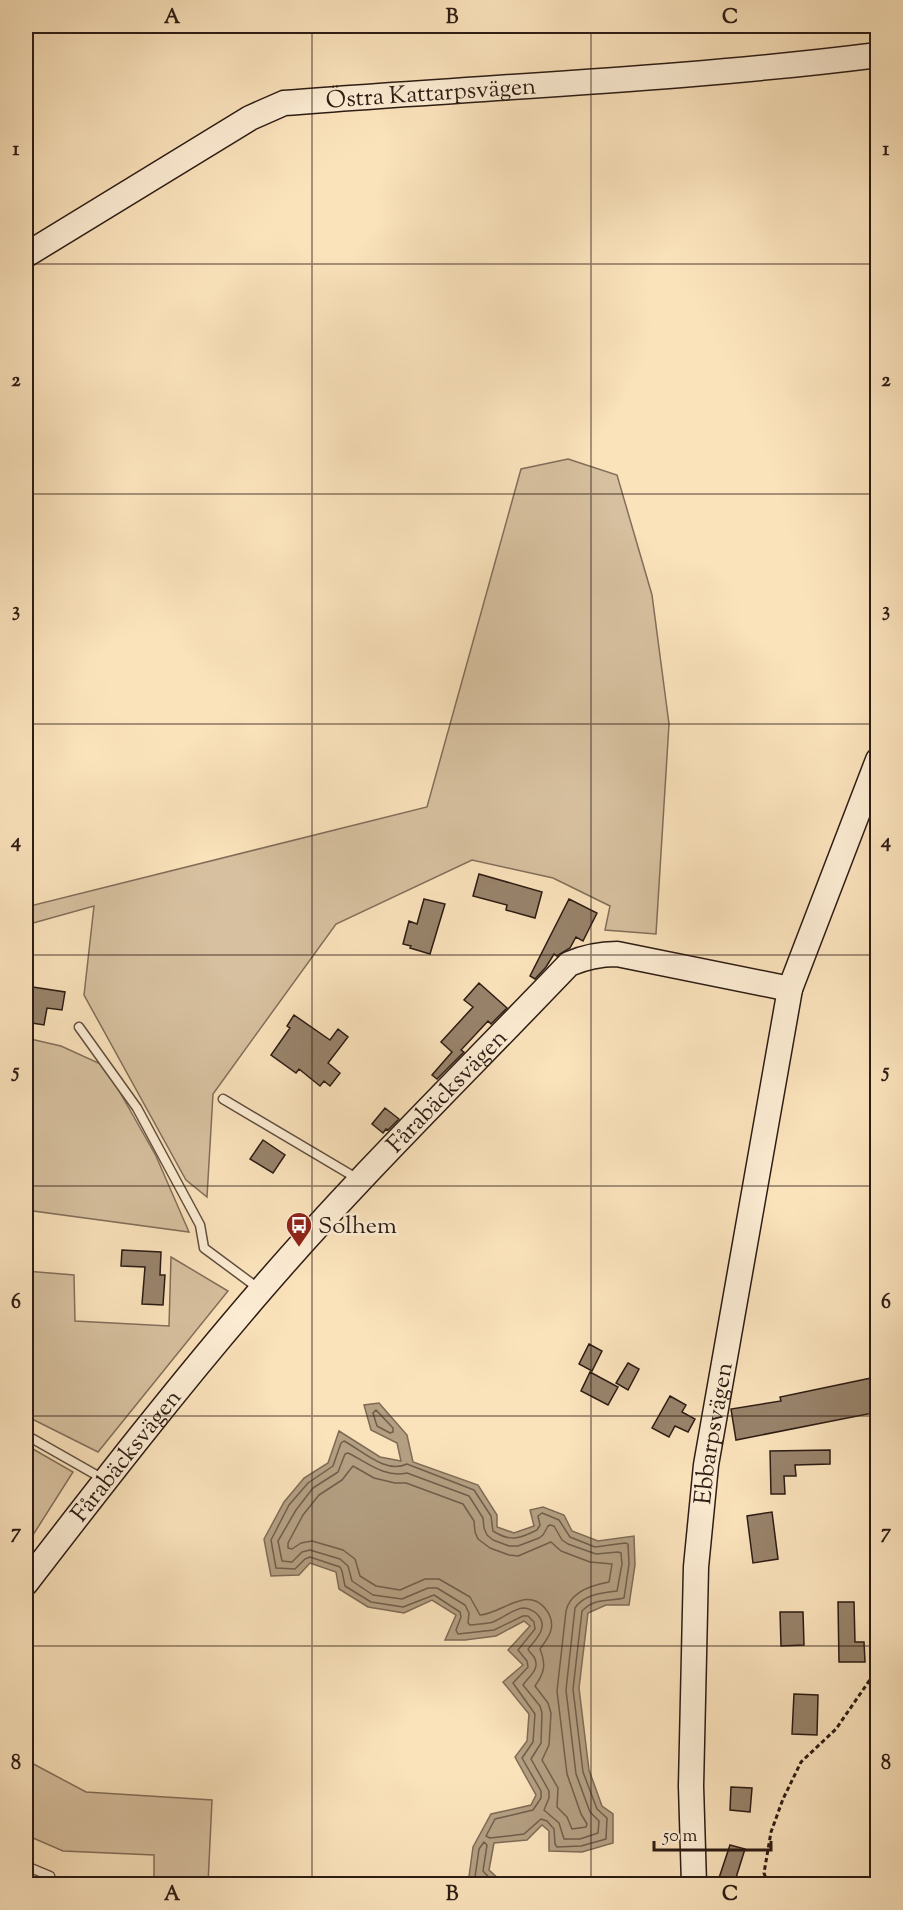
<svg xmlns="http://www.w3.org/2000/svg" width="903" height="1910" font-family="'Sorts Mill Goudy',serif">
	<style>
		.green { fill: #d7c09f; stroke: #826e5a; stroke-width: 1.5 }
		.water { fill: #b49f82; stroke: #7e6b56; stroke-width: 1.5 }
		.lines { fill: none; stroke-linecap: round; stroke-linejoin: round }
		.shore { stroke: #705e4b; stroke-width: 1.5 }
		.building { fill: #98836b; stroke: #2d1c14; stroke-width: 1.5 }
		.lane-casing { stroke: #604e3e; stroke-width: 11 }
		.secondary-casing { stroke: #2d1c14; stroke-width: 27 }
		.path { stroke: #2d1c14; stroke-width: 3; stroke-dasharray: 4.5 3; stroke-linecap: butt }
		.lane { stroke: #fcecd3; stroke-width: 8 }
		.secondary { stroke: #fcecd3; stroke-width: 24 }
		.grid { fill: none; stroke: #2d1c14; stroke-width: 1.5; stroke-opacity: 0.55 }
		.labels { text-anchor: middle; stroke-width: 5; stroke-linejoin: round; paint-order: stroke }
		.street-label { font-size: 24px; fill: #2d1c14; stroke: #fcecd3 }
		.poi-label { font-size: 24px; fill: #2d1c14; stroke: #fcecd3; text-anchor: start }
		.neatline { fill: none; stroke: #2d1c14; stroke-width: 2 }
		.grid-label { font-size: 20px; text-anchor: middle; font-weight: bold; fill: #2d1c14 }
	</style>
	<rect width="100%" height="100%" fill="#fae2bb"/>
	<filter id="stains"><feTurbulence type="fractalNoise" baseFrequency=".00333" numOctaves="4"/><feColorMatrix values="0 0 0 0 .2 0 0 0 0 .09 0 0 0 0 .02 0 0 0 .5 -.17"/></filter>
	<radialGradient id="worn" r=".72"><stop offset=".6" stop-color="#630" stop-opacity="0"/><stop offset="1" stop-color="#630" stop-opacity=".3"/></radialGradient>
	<path class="green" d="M 568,459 L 617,475 L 652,595 L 669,724 L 656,934 L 605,930 L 610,906 L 553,878 L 472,860 L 336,924 L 213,1094 L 207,1197 L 186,1180 L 84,995 L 94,906 L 26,925 L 26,907 L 427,807 L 521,469 Z
		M 26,1038 L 61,1046 L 105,1066 L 156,1156 L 189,1232 L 26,1210 Z
		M 171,1257 L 228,1291 L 98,1452 L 26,1416 L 26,1271 L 74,1275 L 75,1321 L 169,1326 Z
		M 26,1445 L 73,1472 L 33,1535 L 26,1525 Z
		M 26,1760 L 86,1792 L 212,1800 L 208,1884 L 154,1884 L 154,1855 L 63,1851 L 26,1835 Z"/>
	<path class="water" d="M 379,1403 L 407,1435 L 413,1462 L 478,1485 L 497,1515 L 497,1527 L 514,1533 L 534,1526 L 530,1510 L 543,1507 L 564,1515 L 572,1531 L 598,1541 L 634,1536 L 635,1565 L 629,1605 L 606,1605 L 588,1613 L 579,1688 L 589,1770 L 602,1806 L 613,1814 L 613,1843 L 582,1852 L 549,1851 L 549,1831 L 542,1825 L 527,1840 L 494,1843 L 489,1870 L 500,1880 L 500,1884 L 468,1884 L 473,1847 L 491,1814 L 531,1805 L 536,1795 L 515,1757 L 527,1741 L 529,1714 L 503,1682 L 523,1665 L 508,1650 L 530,1626 L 524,1621 L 496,1636 L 465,1640 L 445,1640 L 456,1615 L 432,1600 L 404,1613 L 368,1607 L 339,1589 L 336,1572 L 310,1563 L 299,1575 L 271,1576 L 264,1539 L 284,1502 L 304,1478 L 328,1463 L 339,1431 L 380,1457 L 401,1461 L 397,1443 L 371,1430 L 364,1405 Z"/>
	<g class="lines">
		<path class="shore" d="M 376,1410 L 393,1428 L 393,1432 L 390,1433 L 377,1426 L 373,1413 Z
			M 344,1441 C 363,1451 385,1474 407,1464 L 474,1490 L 491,1516 L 493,1531 C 510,1542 519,1539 537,1530 L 540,1525 L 538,1516 L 542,1513 L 559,1520 L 570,1537 L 595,1547 L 625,1543 L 628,1544 L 629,1564 L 624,1598 C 609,1602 595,1597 582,1611 L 573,1689 L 583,1772 L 597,1809 L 607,1818 L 606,1839 L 581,1846 L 557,1847 L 555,1844 L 554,1829 L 547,1821 L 541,1819 L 524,1834 L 490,1838 L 486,1836 L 495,1819 L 533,1810 L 541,1798 L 541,1791 L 522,1758 L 533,1742 L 535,1714 L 513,1683 L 528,1667 L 527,1661 L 518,1650 L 535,1629 L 534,1622 L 528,1616 L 523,1616 L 494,1630 L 458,1634 L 456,1630 L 461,1617 L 460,1612 L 434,1595 L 403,1607 L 371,1602 L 345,1586 L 342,1571 L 340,1567 L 310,1557 L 305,1559 L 295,1569 L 276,1568 L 271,1540 L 289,1505 L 308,1483 L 333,1466 L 341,1443 Z
			M 348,1453 C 367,1462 384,1478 407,1473 L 469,1496 L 483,1518 L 484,1528 L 487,1535 L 493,1540 L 509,1546 L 518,1546 L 539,1538 L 543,1535 L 548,1526 L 550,1525 L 554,1526 L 562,1540 L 568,1544 L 596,1554 L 618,1552 L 621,1553 L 622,1564 L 617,1591 C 603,1593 584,1594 575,1608 L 566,1690 L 576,1774 L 590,1812 L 599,1821 L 598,1833 L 580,1839 L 564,1839 L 559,1823 L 544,1810 L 549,1798 L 549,1791 L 531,1759 L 541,1743 L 542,1713 L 540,1706 L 523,1685 C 529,1676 541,1669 534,1657 C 532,1654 529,1652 528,1649 C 537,1638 550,1626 536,1613 C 532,1610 528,1608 523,1608 C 513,1609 503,1618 493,1622 C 486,1624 478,1624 470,1625 L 468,1623 L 469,1613 L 465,1605 L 437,1588 L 428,1588 L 402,1599 L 373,1595 L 352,1581 L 348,1566 L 340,1559 L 310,1550 L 302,1552 L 292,1562 L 282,1561 L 278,1541 L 296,1510 L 313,1488 L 338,1472 L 345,1454 Z
			M 353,1466 L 374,1478 L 395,1483 L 406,1483 L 463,1504 L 474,1521 L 475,1532 L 478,1539 L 490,1548 L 509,1555 L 518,1556 L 551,1542 L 561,1551 L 590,1562 L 612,1564 L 609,1582 C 592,1585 570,1592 566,1611 L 557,1691 L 567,1774 L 581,1814 L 587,1824 L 586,1827 L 572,1829 L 567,1817 L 557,1807 L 558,1788 L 542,1760 L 549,1745 L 551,1713 L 548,1703 L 535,1686 C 545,1672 546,1664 540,1649 C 548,1638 556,1628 549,1614 C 530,1582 504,1613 480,1615 L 470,1597 L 439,1579 L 425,1579 L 400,1590 L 376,1586 L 360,1576 L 355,1559 L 343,1550 L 312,1541 L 301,1543 L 292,1549 L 288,1548 L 288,1543 L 303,1515 L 319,1495 L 342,1480 Z
			M 474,1884 L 479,1849 L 484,1842 L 487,1845 L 483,1871 L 495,1884"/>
	</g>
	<path class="building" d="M 479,874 L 542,892 L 535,918 L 506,910 L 507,905 L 473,896 Z
		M 424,899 L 445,904 L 430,954 L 410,948 L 411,946 L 403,944 L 409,921 L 417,924 Z
		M 569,899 L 597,913 L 583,941 L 576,937 L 570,948 L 557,956 L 554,954 L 546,967 L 535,979 L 530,976 Z
		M 479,983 L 507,1008 L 491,1024 L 488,1021 L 461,1050 L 464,1052 L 437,1079 L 432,1075 L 452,1052 L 441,1042 L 473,1007 L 464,1000 Z
		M 26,986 L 65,992 L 62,1010 L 47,1008 L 44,1025 L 26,1022 Z
		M 294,1015 L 330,1040 L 338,1029 L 348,1037 L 328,1063 L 340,1073 L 330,1086 L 324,1081 L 320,1086 L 299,1069 L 296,1073 L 271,1055 L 290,1028 L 287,1026 Z
		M 385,1108 L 399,1119 L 388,1130 L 386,1129 L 383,1133 L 372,1124 Z
		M 263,1140 L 285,1155 L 273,1173 L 250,1159 Z
		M 122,1250 L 161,1252 L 160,1275 L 165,1275 L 163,1305 L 142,1304 L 145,1267 L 121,1266 Z
		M 589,1344 L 602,1351 L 592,1371 L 579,1364 Z
		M 628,1363 L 639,1369 L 628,1390 L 616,1383 Z
		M 590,1372 L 618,1387 L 608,1405 L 581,1391 Z
		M 876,1377 L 878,1412 L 736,1440 L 731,1409 L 781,1401 L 780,1397 Z
		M 670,1396 L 686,1405 L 682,1412 L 695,1419 L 688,1432 L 675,1426 L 669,1437 L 652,1428 Z
		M 830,1450 L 830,1464 L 795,1465 L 796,1476 L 784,1476 L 785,1494 L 771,1494 L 770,1451 Z
		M 772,1512 L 778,1559 L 753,1563 L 747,1516 Z
		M 838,1602 L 854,1602 L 855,1642 L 864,1642 L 865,1662 L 839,1662 Z
		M 780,1612 L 803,1612 L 804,1645 L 781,1646 Z
		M 794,1694 L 818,1695 L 817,1735 L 792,1734 Z
		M 731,1787 L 752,1788 L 750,1812 L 730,1810 Z
		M 730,1845 L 745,1849 L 734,1884 L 717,1884 Z"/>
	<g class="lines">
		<g class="lane-casing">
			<path id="lane" d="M 79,1027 L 137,1108 L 200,1225 L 204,1248 L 258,1288
				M 223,1099 L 358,1179
				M 26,1435 L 105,1480
				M 26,1866 L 50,1876"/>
		</g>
		<g class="secondary-casing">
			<g id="secondary">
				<path id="s1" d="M 26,255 L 250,118 L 284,103 C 481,87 681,80 878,55"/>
				<path id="s2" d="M 26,1583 C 102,1484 179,1385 261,1290 C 358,1177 466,1072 569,964 C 585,957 599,954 617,954 L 790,989"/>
				<path id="s3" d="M 694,1884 L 691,1786 L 696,1567 L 706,1465 L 790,989 L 878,760"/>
			</g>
		</g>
		<path class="path" d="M 768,1884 L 764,1873 L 771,1832 L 783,1799 L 801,1762 L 836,1729 L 878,1668"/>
		<use href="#lane" class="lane"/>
		<use href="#secondary" class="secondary"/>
	</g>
	<path class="grid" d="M 312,26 L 312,1884M 591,26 L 591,1884M 26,264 L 878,264M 26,494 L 878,494M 26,724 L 878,724M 26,955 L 878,955M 26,1186 L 878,1186M 26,1416 L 878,1416M 26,1646 L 878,1646"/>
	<defs>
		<g id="bus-pin" transform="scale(1.35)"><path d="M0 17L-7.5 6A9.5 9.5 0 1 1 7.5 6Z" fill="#8f2418" stroke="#fcecd3"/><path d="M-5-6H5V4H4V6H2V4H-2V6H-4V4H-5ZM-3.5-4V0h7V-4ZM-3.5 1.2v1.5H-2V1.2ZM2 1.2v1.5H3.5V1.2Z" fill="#fff"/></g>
	</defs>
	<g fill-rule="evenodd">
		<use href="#bus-pin" x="299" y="1225"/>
	</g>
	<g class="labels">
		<g class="street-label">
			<text dy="8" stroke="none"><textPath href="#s1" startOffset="447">Östra Kattarpsvägen</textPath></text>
			<text dy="8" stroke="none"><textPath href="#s2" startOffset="648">Fårabäcksvägen</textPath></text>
			<text dy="8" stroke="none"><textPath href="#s3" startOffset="452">Ebbarpsvägen</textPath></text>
			<text dy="8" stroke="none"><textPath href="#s2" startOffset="162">Fårabäcksvägen</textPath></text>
		</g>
		<g class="poi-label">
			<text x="318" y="1233">Solhem</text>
		</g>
	</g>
	<rect width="903" height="1910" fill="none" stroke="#fae2bb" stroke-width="66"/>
	<path d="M654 1841v9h117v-9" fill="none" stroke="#2d1c14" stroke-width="3"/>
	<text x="663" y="1841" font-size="18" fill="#2d1c14" stroke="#fcecd3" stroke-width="4.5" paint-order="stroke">50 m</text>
	<rect x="33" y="33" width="837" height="1844" class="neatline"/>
	<g class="grid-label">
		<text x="172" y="23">A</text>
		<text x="452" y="23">B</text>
		<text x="730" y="23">C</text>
		<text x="16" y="155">1</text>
		<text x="886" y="155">1</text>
		<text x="16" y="386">2</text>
		<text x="886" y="386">2</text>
		<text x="16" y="616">3</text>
		<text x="886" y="616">3</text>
		<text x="16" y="847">4</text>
		<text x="886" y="847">4</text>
		<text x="16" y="1077">5</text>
		<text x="886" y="1077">5</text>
		<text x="16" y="1308">6</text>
		<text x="886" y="1308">6</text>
		<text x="16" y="1538">7</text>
		<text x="886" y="1538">7</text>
		<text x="16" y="1769">8</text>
		<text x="886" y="1769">8</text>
		<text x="172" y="1900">A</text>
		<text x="452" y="1900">B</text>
		<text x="730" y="1900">C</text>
	</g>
	<rect width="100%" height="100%" filter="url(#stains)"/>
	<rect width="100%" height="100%" fill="url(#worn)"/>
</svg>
